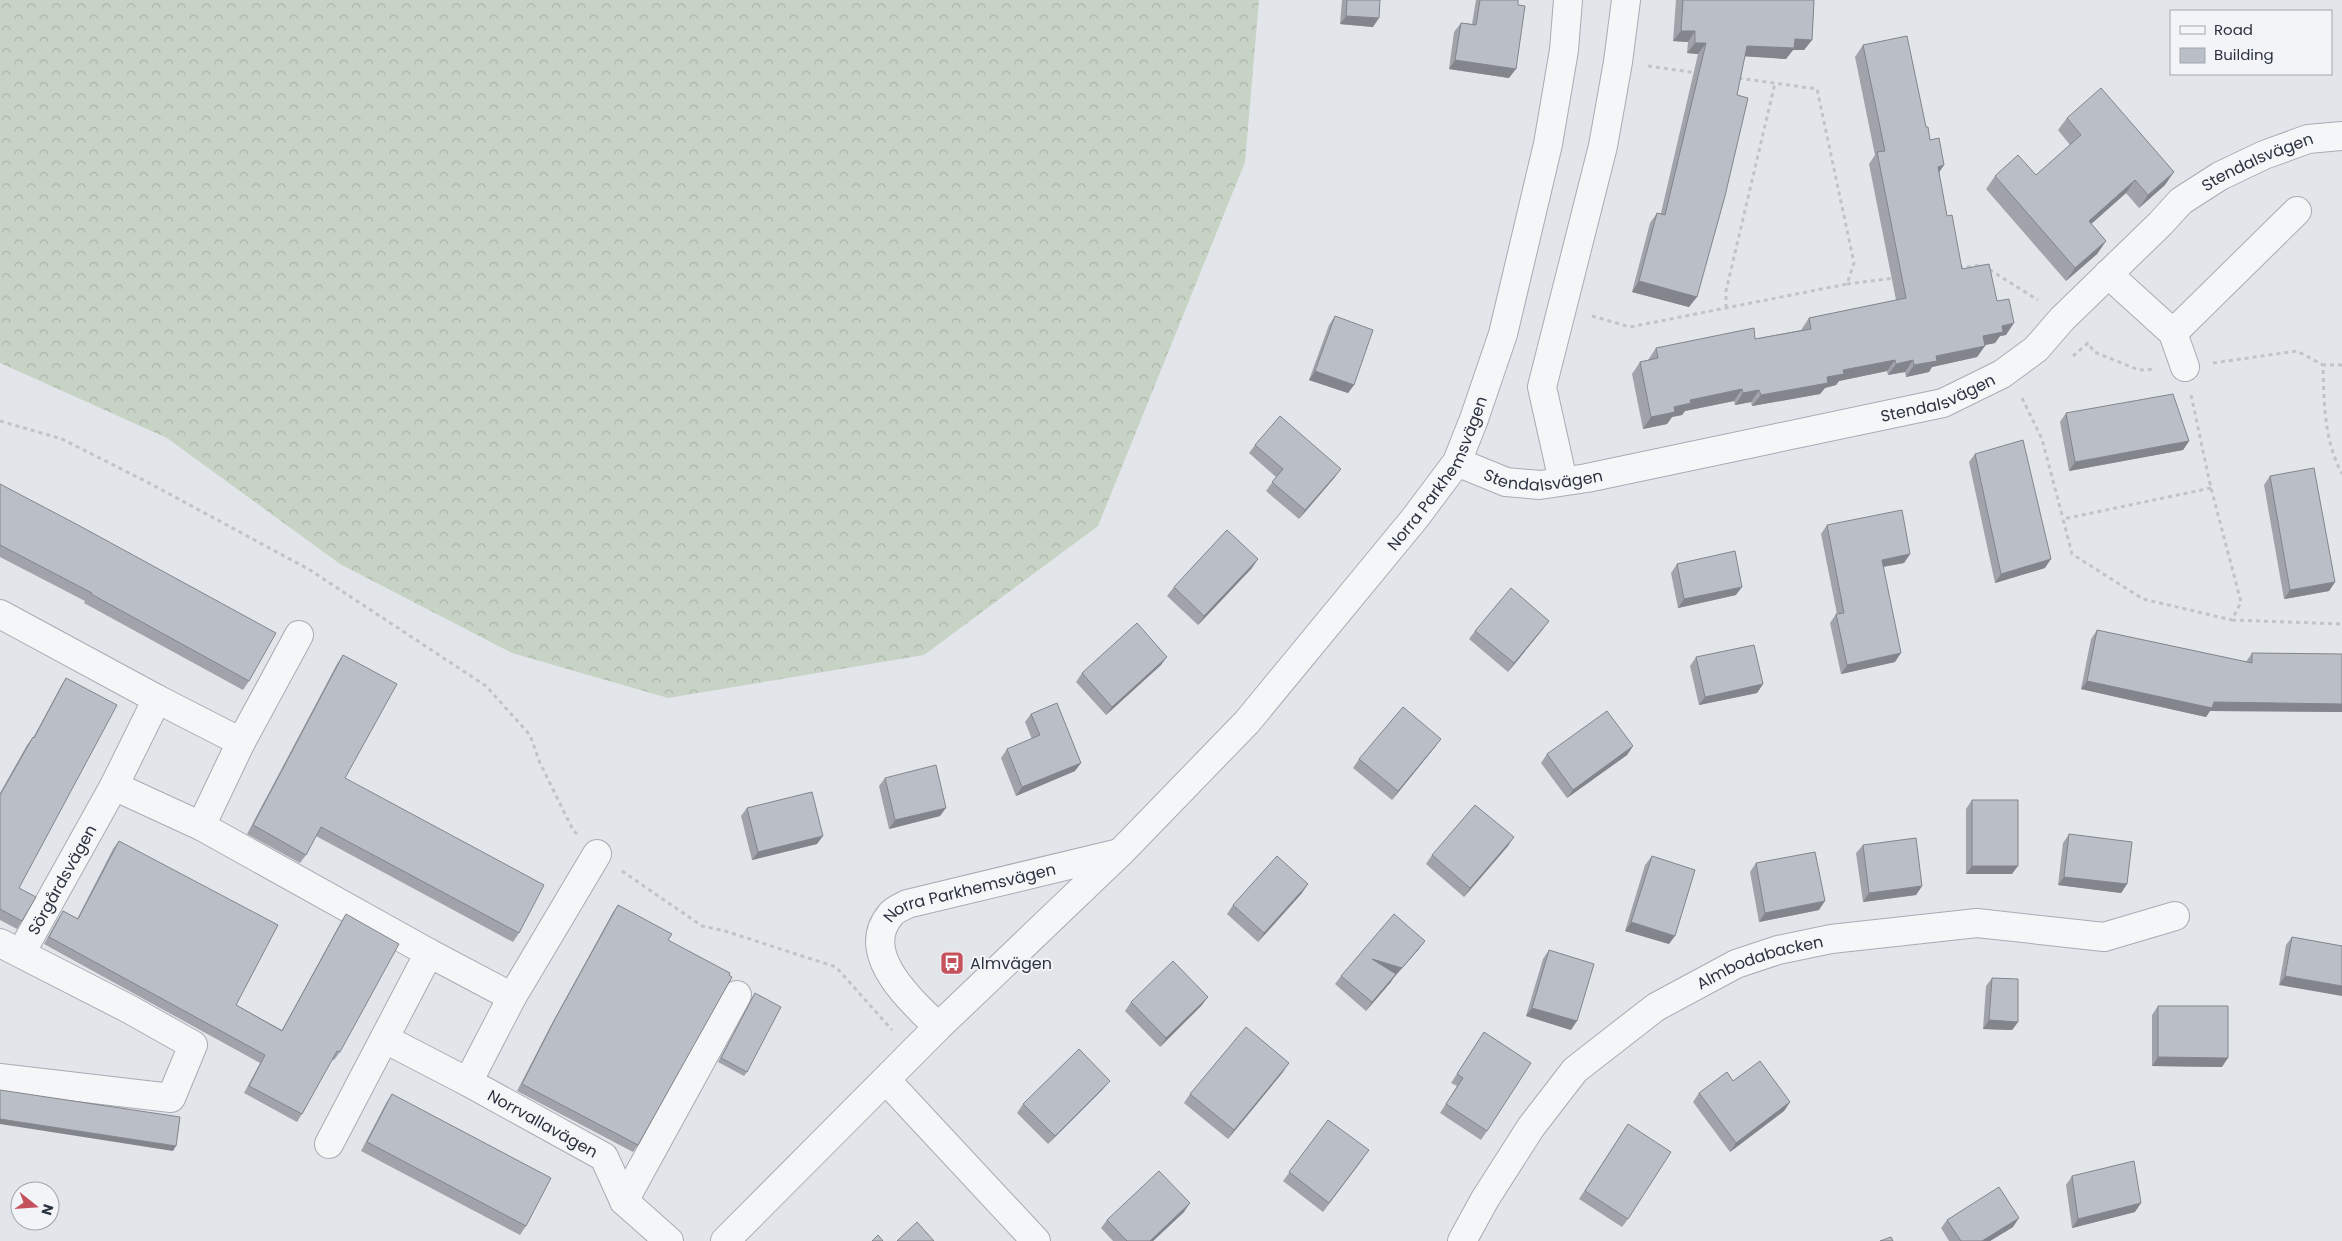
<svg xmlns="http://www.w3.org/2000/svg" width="2342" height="1241" font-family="Poppins,sans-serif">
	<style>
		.forest { fill: url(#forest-crowns) }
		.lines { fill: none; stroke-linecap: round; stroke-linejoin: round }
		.minor-casing { stroke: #a7acb4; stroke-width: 30 }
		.path { stroke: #c0c3c8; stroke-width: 3; stroke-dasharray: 4 4; stroke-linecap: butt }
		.minor { stroke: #f5f6f8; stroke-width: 28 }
		.wall { fill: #a0a3aa }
		.shaded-wall { fill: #82858b }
		.building { fill: #babec6; stroke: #82858b }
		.labels { text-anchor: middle; stroke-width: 4; stroke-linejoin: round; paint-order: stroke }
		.street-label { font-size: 16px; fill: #2b3240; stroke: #f2f4f7 }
		.poi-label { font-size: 16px; fill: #2b3240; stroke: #f2f4f7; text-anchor: start }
	</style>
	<defs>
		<pattern id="forest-crowns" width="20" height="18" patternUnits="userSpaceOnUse" patternTransform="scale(1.25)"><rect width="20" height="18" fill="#c7d3c4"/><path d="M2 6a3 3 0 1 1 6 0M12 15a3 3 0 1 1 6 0" fill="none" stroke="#abb6a9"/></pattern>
	</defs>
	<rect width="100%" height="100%" fill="#e2e5ea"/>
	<path class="forest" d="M 0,0 L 1259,0 L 1245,162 L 1098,526 L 924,655 L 668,698 L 512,653 L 340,564 L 167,438 L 0,363 Z"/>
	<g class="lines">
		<g class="minor-casing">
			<g id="minor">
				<path d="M 2108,274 L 2173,333 L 2185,367"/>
				<path d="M 2173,333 L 2297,211"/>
				<path id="s1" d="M 1457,462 L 1506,482 L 1540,485 L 1587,478 L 1943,403 L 2002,374 L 2036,349 L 2062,319 L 2160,224 L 2181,201 L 2220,176 L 2264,155 L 2308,139 L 2342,136"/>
				<path d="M 1563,481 L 1542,387 L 1603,146 L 1618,62 L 1626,0"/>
				<path d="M 0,614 L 157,699 L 114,786 L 201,826 L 429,953 L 329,1144"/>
				<path d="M 157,699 L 241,742"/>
				<path d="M 201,826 L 241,742 L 299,635"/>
				<path d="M 0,943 L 129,1009 L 193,1045 L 171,1098 L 0,1078"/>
				<path id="s2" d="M 21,953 L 114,786"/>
				<path d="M 429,953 L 512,997"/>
				<path id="s3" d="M 938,1027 C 912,1001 857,954 891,914 C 894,910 902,907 907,904 L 1119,853"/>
				<path id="s4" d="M 385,1039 L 468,1082 L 604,1157 L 624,1201 L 669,1241"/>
				<path d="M 886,1080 L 1036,1241"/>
				<path d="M 468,1082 L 512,997 L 597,854"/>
				<path d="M 624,1201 L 737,995"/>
				<path id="s5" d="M 725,1241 L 938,1027 L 1120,853 L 1247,722 L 1415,518 L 1457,462 L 1474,419 L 1503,334 L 1548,144 L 1564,50 L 1568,0"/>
				<path id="s6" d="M 1462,1241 L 1485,1199 L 1531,1127 L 1575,1070 L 1656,1007 L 1736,964 L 1778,950 L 1831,939 L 1977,923 L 2104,937 L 2175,916"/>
			</g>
		</g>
		<path class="path" d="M 1648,66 L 1697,73
			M 1959,268 L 1982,265 L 2038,300
			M 1847,284 L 1894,278
			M 1726,308 L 1726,291 L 1775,83
			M 1592,316 L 1630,327 L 1847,284 L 1854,263 L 1817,89 L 1738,78
			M 2073,356 L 2088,343 L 2094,352 L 2139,370 L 2154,369
			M 2213,363 L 2297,351 L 2323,365
			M 2342,365 L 2323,365 C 2324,403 2324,440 2342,474
			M 2191,395 L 2211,488 L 2241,602 L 2232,620 L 2143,599 L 2072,554 L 2063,519 L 2211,488
			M 2022,398 L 2042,439 L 2063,519
			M 0,421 L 62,439 L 151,484 L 310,570 L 486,686 L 530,735 L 540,763 L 573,830 L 577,834
			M 2232,620 L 2342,624
			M 622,871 L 702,926 L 725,931 L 836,967 L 892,1030"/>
		<use href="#minor" class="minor"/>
	</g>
	<path class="wall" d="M 1342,0 L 1380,0 L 1373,27 L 1340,24 Z
		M 1476,0 L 1518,0 L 1509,78 L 1449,69 L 1454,32 L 1461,23 L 1472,24 Z
		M 1676,0 L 1814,0 L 1812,40 L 1804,50 L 1793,50 L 1786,59 L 1745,56 L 1689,307 L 1632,292 L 1650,223 L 1657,213 L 1661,213 L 1698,54 L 1687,53 L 1688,42 L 1673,41 Z
		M 1863,45 L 1926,127 L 1930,140 L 1944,165 L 1939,172 L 1947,216 L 1962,269 L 1997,301 L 2006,335 L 2000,336 L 1995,343 L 1985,345 L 1977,357 L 1932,367 L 1929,372 L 1906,377 L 1905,372 L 1888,375 L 1887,371 L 1839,381 L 1836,385 L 1825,388 L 1820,394 L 1752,406 L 1751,402 L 1735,405 L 1734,401 L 1685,411 L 1682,415 L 1672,417 L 1667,424 L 1643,429 L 1632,374 L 1640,362 L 1648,360 L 1656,348 L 1755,339 L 1801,330 L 1809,318 L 1896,300 L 1869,164 L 1875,155 L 1855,57 Z
		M 2067,118 L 2165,185 L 2139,208 L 2126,193 L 2091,224 L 2106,241 L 2097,254 L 2066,281 L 1986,189 L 1995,176 L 2036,175 L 2070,145 L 2058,130 Z
		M 1335,316 L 1354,385 L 1348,393 L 1309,380 L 1329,325 Z
		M 2066,413 L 2189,441 L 2183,450 L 2069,471 L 2060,422 Z
		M 1255,445 L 1335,477 L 1299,519 L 1266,491 L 1276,477 L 1249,453 Z
		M 1975,454 L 2045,568 L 1995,583 L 1969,462 Z
		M 2270,476 L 2335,582 L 2329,591 L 2284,599 L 2264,485 Z
		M 0,484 L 249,681 L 243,690 L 84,603 L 85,601 L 0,557 Z
		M 1827,525 L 1910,554 L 1904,563 L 1883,567 L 1895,662 L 1841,674 L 1830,623 L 1836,614 L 1837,614 L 1821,534 Z
		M 1677,564 L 1736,595 L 1678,608 L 1671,573 Z
		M 1252,568 L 1198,625 L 1167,596 L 1174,587 Z
		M 1543,629 L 1508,672 L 1469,639 L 1475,631 Z
		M 2097,630 L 2246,662 L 2252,653 L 2342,654 L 2342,712 L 2210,711 L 2206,717 L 2081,689 L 2091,639 Z
		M 343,655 L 345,778 L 519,933 L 513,942 L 316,836 L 306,855 L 300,863 L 247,834 L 337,664 Z
		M 1696,657 L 1763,684 L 1757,693 L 1699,705 L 1690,666 Z
		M 1161,665 L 1106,715 L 1076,682 L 1082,673 Z
		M 66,678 L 19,888 L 22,921 L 17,929 L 0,920 L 0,793 L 27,745 L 33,737 L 33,738 L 61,686 Z
		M 1031,714 L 1075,771 L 1016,796 L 1001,758 L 1007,749 L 1032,739 L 1025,722 Z
		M 1633,746 L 1627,755 L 1567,798 L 1541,763 L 1547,754 Z
		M 1435,747 L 1392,800 L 1353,768 L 1359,759 Z
		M 885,778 L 940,816 L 889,829 L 879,786 Z
		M 1972,800 L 2012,874 L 1966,874 L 1966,809 Z
		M 747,808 L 817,844 L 752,860 L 741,816 Z
		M 2069,834 L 2127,884 L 2121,893 L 2058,885 L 2063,843 Z
		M 119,841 L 236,1005 L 282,1030 L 341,922 L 346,914 L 340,1052 L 334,1060 L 332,1059 L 302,1114 L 297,1122 L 244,1093 L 260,1063 L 44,944 L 58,919 L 63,911 L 77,919 L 113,849 Z
		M 1863,845 L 1922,886 L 1916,895 L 1863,902 L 1856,853 Z
		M 1508,846 L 1464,897 L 1426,864 L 1432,855 Z
		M 1652,856 L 1669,944 L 1625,931 L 1645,865 Z
		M 1756,863 L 1819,910 L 1759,922 L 1750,872 Z
		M 1302,893 L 1258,942 L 1227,914 L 1233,905 Z
		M 618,905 L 668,940 L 729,975 L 638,1145 L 633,1152 L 517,1091 L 550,1027 L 613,912 Z
		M 2292,937 L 2342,946 L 2279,985 L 2286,945 Z
		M 1419,949 L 1395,976 L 1390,983 L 1366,1011 L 1335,984 L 1341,976 Z
		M 1549,950 L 1571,1030 L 1526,1016 L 1543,959 Z
		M 1992,978 L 2018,1022 L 2012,1030 L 1983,1029 L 1986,986 Z
		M 755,993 L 747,1072 L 744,1076 L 718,1062 L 752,998 Z
		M 1131,1002 L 1202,1005 L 1160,1047 L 1125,1011 Z
		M 2158,1006 L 2222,1067 L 2152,1066 L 2152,1015 Z
		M 1478,1041 L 1487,1131 L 1481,1140 L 1440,1113 L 1457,1086 L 1451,1083 Z
		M 1283,1072 L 1228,1139 L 1184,1103 L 1190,1094 Z
		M 1733,1081 L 1790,1102 L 1784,1111 L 1730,1152 L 1693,1102 L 1699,1093 Z
		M 1103,1089 L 1048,1144 L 1017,1113 L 1023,1104 Z
		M 392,1094 L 526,1226 L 520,1235 L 361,1151 L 386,1103 Z
		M 1328,1120 L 1363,1159 L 1323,1212 L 1283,1181 Z
		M 1622,1133 L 1628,1219 L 1622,1227 L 1579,1199 Z
		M 2072,1176 L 2135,1212 L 2072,1228 L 2066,1185 Z
		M 1184,1212 L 1153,1241 L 1113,1241 L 1101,1228 L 1107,1220 Z
		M 1947,1220 L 2013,1227 L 1990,1241 L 1949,1241 L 1941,1228 Z"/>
	<path class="shaded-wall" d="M 1346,16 L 1379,18 L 1373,27 L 1340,24 Z
		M 1681,31 L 1695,31 L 1688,42 L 1673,41 Z
		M 1795,39 L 1812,40 L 1804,50 L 1793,50 L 1786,59 L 1740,56 L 1747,46 Z
		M 1695,43 L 1706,43 L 1698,54 L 1687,53 Z
		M 1455,60 L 1516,69 L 1509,78 L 1449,69 Z
		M 1944,165 L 1936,177 L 1938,167 Z
		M 2174,172 L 2165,185 L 2139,208 L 2148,195 Z
		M 2135,180 L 2126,193 L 2080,234 L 2089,221 Z
		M 2106,241 L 2097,254 L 2066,281 L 2075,268 Z
		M 1639,281 L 1697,297 L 1689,307 L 1632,292 Z
		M 2014,323 L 2006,335 L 2000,336 L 1995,343 L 1975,347 L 1983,336 L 2002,326 Z
		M 1985,346 L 1977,357 L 1932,367 L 1929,372 L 1906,377 L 1914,365 L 1936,356 Z
		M 1895,360 L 1887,371 L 1839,381 L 1836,385 L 1825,388 L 1820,394 L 1752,406 L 1761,395 L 1827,377 L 1843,370 Z
		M 1913,360 L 1905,372 L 1888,375 L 1896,364 Z
		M 1315,371 L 1354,385 L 1348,393 L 1309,380 Z
		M 1742,389 L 1734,401 L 1685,411 L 1682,415 L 1672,417 L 1667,424 L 1643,429 L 1651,417 L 1690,400 Z
		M 1759,390 L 1751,402 L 1735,405 L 1743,393 Z
		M 2189,441 L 2183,450 L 2069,471 L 2075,462 Z
		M 1341,469 L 1335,477 L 1299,519 L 1305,510 Z
		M 1910,554 L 1904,563 L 1876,568 L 1882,560 Z
		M 1258,559 L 1252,568 L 1198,625 L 1204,616 Z
		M 2051,559 L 2045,568 L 1995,583 L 2001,574 Z
		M 2335,582 L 2329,591 L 2284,599 L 2290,590 Z
		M 1742,587 L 1736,595 L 1678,608 L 1684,599 Z
		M 1549,621 L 1543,629 L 1508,672 L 1514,663 Z
		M 1901,653 L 1895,662 L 1841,674 L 1847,665 Z
		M 1167,657 L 1161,665 L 1106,715 L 1112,707 Z
		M 2087,681 L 2214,702 L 2342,704 L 2342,712 L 2210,711 L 2206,717 L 2081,689 Z
		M 1763,684 L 1757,693 L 1699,705 L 1705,697 Z
		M 1441,739 L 1435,747 L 1392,800 L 1398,791 Z
		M 1633,746 L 1627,755 L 1567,798 L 1573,790 Z
		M 1081,763 L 1075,771 L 1016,796 L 1022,787 Z
		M 946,808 L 940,816 L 889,829 L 895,820 Z
		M 823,836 L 817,844 L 752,860 L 758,852 Z
		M 1514,837 L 1508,846 L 1464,897 L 1470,888 Z
		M 1972,866 L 2018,866 L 2012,874 L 1966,874 Z
		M 2064,877 L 2127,884 L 2121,893 L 2058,885 Z
		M 1308,884 L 1302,893 L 1258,942 L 1264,933 Z
		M 1922,886 L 1916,895 L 1863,902 L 1869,893 Z
		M 1825,901 L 1819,910 L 1759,922 L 1765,913 Z
		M 1631,922 L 1675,936 L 1669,944 L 1625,931 Z
		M 1425,941 L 1419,949 L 1395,976 L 1390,983 L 1366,1011 L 1372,1002 L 1372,959 Z
		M 2285,976 L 2342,986 L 2342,996 L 2279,985 Z
		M 1208,997 L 1202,1005 L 1160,1047 L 1166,1038 Z
		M 1532,1008 L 1577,1021 L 1571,1030 L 1526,1016 Z
		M 1989,1020 L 2018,1022 L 2012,1030 L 1983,1029 Z
		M 2158,1057 L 2228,1058 L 2222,1067 L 2152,1066 Z
		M 1289,1063 L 1283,1072 L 1228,1139 L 1234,1130 Z
		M 1110,1081 L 1103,1089 L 1048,1144 L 1055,1136 Z
		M 1790,1102 L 1784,1111 L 1730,1152 L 1736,1143 Z
		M 0,1119 L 176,1146 L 173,1151 L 0,1124 Z
		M 1190,1203 L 1184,1212 L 1153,1241 L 1150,1241 Z
		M 2141,1203 L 2135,1212 L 2072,1228 L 2078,1219 Z
		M 2019,1218 L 2013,1227 L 1990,1241 L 1982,1241 Z"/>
	<path class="building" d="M 1347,0 L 1380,0 L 1379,18 L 1346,16 Z
		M 1480,0 L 1518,0 L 1518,5 L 1525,6 L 1516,69 L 1455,60 L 1461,23 L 1476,25 Z
		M 1683,0 L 1814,0 L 1812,40 L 1795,39 L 1794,48 L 1747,46 L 1737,95 L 1748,98 L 1725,196 L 1697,297 L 1639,281 L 1657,213 L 1665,215 L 1706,43 L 1695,43 L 1695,31 L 1681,31 Z
		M 1907,36 L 1926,127 L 1928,127 L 1930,140 L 1939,138 L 1944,165 L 1938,167 L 1947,216 L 1952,215 L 1962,269 L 1989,264 L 1997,301 L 2009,299 L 2014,323 L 2002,326 L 2003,332 L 1983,336 L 1985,346 L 1936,356 L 1937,361 L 1914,365 L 1913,360 L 1896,364 L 1895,360 L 1843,370 L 1844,374 L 1827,377 L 1828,383 L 1761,395 L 1759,390 L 1743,393 L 1742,389 L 1690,400 L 1691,403 L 1674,407 L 1675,412 L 1651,417 L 1640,362 L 1658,358 L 1656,348 L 1754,328 L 1755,339 L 1811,329 L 1809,318 L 1906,298 L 1877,152 L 1885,151 L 1863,45 Z
		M 2101,88 L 2174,172 L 2148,195 L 2135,180 L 2089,221 L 2106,241 L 2075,268 L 1995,176 L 2018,155 L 2036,175 L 2081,135 L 2067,118 Z
		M 1335,316 L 1373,330 L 1354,385 L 1315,371 Z
		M 2173,394 L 2189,441 L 2075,462 L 2066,413 Z
		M 1280,416 L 1341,469 L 1305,510 L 1272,482 L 1283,469 L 1255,445 Z
		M 2023,440 L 2051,559 L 2001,574 L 1975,454 Z
		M 2314,468 L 2335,582 L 2290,590 L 2270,476 Z
		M 0,484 L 78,525 L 276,633 L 249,681 L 91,594 L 92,593 L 0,545 Z
		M 1902,510 L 1910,554 L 1882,560 L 1901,653 L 1847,665 L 1836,614 L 1844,613 L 1827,525 Z
		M 1227,530 L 1258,559 L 1204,616 L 1174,587 Z
		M 1735,551 L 1742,587 L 1684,599 L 1677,564 Z
		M 1511,588 L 1549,621 L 1514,663 L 1475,631 Z
		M 1137,623 L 1167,657 L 1112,707 L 1082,673 Z
		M 2097,630 L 2252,663 L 2252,653 L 2342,654 L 2342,704 L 2214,702 L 2212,708 L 2087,681 Z
		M 1754,645 L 1763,684 L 1705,697 L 1696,657 Z
		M 343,655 L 397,684 L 345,778 L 544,885 L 519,933 L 321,827 L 306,855 L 253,825 Z
		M 66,678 L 117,705 L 19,888 L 36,897 L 22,921 L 0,909 L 0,795 L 33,737 L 34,738 Z
		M 1057,703 L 1081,763 L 1022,787 L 1007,749 L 1040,735 L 1031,714 Z
		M 1403,707 L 1441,739 L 1398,791 L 1359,759 Z
		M 1607,711 L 1633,746 L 1573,790 L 1547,754 Z
		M 936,765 L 946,808 L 895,820 L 885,778 Z
		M 812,792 L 823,836 L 758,852 L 747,808 Z
		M 1972,800 L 2018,800 L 2018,866 L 1972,866 Z
		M 1475,805 L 1514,837 L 1470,888 L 1432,855 Z
		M 2069,834 L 2132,842 L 2127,884 L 2064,877 Z
		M 1916,838 L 1922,886 L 1869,893 L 1863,845 Z
		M 119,841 L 278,925 L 236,1005 L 282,1031 L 346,914 L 399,944 L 340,1052 L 337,1051 L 302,1114 L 249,1086 L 265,1055 L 49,937 L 63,911 L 78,919 Z
		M 1815,852 L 1825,901 L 1765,913 L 1756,863 Z
		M 1277,856 L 1308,884 L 1264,933 L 1233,905 Z
		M 1652,856 L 1695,870 L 1675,936 L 1631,922 Z
		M 618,905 L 672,934 L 668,940 L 730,973 L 729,975 L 732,977 L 638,1145 L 522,1084 L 555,1019 Z
		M 1394,914 L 1425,941 L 1402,968 L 1372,959 L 1396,974 L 1372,1002 L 1341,976 Z
		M 2292,937 L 2342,946 L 2342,986 L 2285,976 Z
		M 1549,950 L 1594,964 L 1577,1021 L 1532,1008 Z
		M 1173,961 L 1208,997 L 1166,1038 L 1131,1002 Z
		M 1992,978 L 2018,979 L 2018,1022 L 1989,1020 Z
		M 755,993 L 781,1007 L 747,1072 L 721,1058 Z
		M 2158,1006 L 2228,1006 L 2228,1058 L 2158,1057 Z
		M 1246,1027 L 1289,1063 L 1234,1130 L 1190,1094 Z
		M 1484,1032 L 1531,1063 L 1487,1131 L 1446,1104 L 1463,1078 L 1457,1074 Z
		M 1079,1049 L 1110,1081 L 1055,1136 L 1023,1104 Z
		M 1760,1061 L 1790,1102 L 1736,1143 L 1699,1093 L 1727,1072 L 1733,1081 Z
		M 0,1090 L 180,1117 L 176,1146 L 0,1119 Z
		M 392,1094 L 551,1178 L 526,1226 L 367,1142 Z
		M 1328,1120 L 1369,1150 L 1329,1203 L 1289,1172 Z
		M 1628,1124 L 1671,1152 L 1628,1219 L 1585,1191 Z
		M 2134,1161 L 2141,1203 L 2078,1219 L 2072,1176 Z
		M 1159,1171 L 1190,1203 L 1150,1241 L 1127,1241 L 1107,1220 Z
		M 1999,1187 L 2019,1218 L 1982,1241 L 1961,1241 L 1947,1220 Z
		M 917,1222 L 934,1241 L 897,1241 Z
		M 878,1235 L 883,1241 L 872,1241 Z
		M 1891,1237 L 1893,1241 L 1880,1241 Z"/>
	<defs>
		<g id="bus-square" transform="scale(1.25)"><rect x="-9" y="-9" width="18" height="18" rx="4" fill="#c5515d" stroke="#f2f4f7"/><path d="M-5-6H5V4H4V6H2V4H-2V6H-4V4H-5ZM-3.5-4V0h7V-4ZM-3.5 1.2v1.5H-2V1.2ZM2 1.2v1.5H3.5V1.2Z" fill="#fff"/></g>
	</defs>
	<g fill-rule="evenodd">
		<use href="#bus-square" x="952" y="963"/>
	</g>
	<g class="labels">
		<g class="street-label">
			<text dy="6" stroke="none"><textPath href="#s1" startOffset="900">Stendalsvägen</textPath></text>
			<text dy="6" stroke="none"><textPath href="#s1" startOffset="495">Stendalsvägen</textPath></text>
			<text dy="6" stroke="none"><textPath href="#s5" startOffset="1051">Norra Parkhemsvägen</textPath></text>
			<text dy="6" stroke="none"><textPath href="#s1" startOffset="90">Stendalsvägen</textPath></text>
			<text dy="6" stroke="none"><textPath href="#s2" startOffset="84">Sörgårdsvägen</textPath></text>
			<text dy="6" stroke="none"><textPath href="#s3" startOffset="218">Norra Parkhemsvägen</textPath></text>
			<text dy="6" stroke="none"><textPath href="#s6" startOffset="422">Almbodabacken</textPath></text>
			<text dy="6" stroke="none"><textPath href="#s4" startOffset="179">Norrvallavägen</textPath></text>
		</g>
		<g class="poi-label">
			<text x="970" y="969">Almvägen</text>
		</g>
	</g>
	<rect x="2170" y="10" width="162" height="65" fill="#f2f4f7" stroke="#a2a6ae"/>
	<rect x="2180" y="26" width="25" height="8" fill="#f5f6f8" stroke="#a2a6ae"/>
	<text x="2214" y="35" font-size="15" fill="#2b3240">Road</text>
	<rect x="2180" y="48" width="25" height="15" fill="#babec6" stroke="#a2a6ae"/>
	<text x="2214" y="60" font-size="15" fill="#2b3240">Building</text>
	<g transform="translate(35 1206) rotate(107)"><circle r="24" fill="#f2f4f7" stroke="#a2a6ae"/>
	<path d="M0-4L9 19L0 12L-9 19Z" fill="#c5515d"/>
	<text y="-8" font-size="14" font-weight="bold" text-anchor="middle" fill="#2b3240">N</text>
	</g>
</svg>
